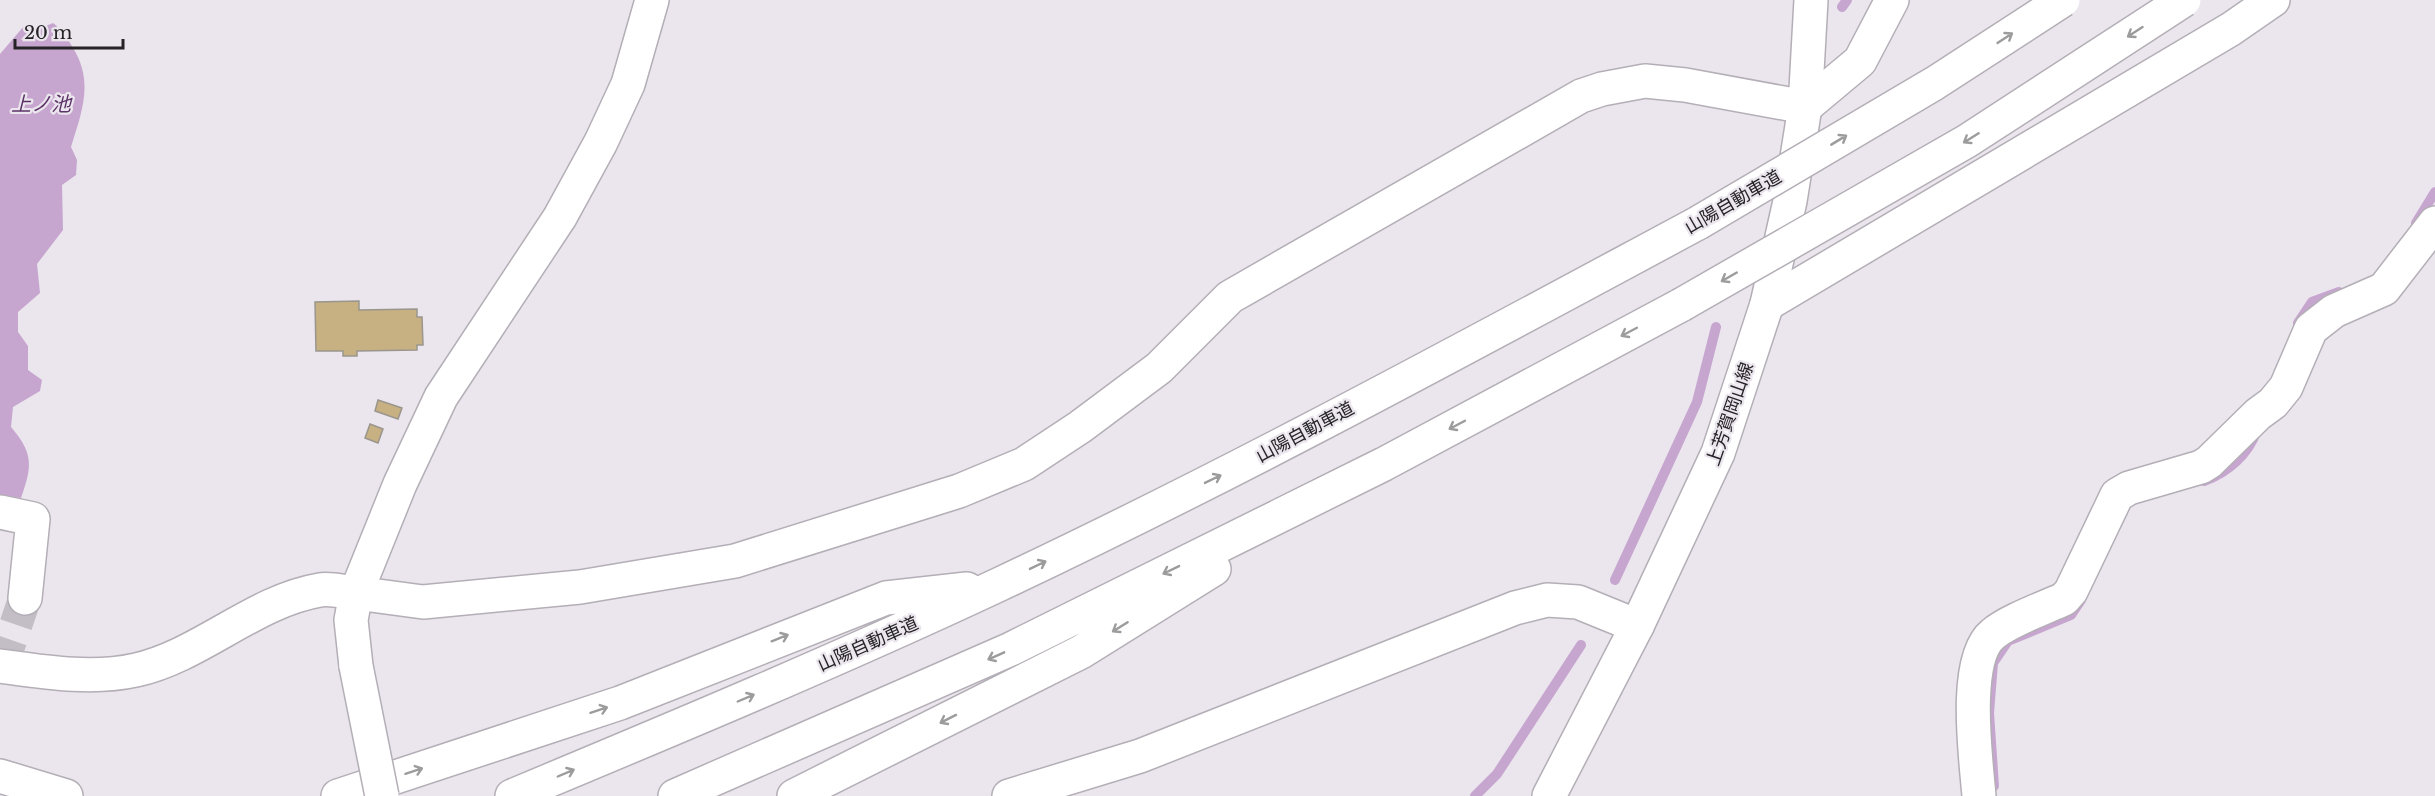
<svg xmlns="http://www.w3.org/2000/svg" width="2435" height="796" font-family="'Libre Baskerville','Noto Sans JP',serif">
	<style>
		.water { fill: #c6a6cf }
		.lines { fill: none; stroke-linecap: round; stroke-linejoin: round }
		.stream { stroke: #c6a6cf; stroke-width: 10 }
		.building { fill: #c7b082; stroke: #9a968d; stroke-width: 1.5 }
		.minor-tunnel { stroke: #c3bec5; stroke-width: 33; stroke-dasharray: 33 16; stroke-linecap: butt }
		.minor-casing { stroke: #b4aeb6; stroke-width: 36 }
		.tertiary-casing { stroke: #b4aeb6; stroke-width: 36 }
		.secondary-casing { stroke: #b4aeb6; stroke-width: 36 }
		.motorway-casing { stroke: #b4aeb6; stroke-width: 36 }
		.minor { stroke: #fff; stroke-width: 33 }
		.tertiary { stroke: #fff; stroke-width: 33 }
		.secondary { stroke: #fff; stroke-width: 33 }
		.motorway { stroke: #fff; stroke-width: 33 }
		.minor-bridge-casing { stroke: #b4aeb6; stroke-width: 36; stroke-linecap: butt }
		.motorway-bridge-casing { stroke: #b4aeb6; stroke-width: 36; stroke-linecap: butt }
		.minor-bridge { stroke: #fff; stroke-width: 33 }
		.motorway-bridge { stroke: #fff; stroke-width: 33 }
		.oneway { stroke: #9d9c9d }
		.labels { text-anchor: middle; stroke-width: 4.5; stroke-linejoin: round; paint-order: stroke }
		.street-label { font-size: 18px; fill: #252326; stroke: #ebe5ed }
		.water-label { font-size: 20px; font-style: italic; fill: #5c3368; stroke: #ebe5ed }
	</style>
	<rect width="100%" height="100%" fill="#ebe5ed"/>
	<path class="water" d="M 53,23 C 63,30 67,38 73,48 C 94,82 82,111 71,147 L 77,160 L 76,175 L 62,185 L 63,230 L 37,264 L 40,293 L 18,312 L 18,332 L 28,346 L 28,370 L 42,380 L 40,391 L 13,407 L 11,427 C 34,454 32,466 21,498 L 0,496 L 0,54 L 24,26 L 38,29 Z"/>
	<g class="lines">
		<path class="stream" d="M 1842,7 L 1847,0
			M 2416,223 L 2435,192
			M 2298,323 L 2312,302 L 2339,292
			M 2204,481 C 2228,472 2248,455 2257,430
			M 1615,580 L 1697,402 L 1716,327
			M 1994,786 L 1989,713 L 1993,663 L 2008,641 L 2071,615 L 2081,600
			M 1475,796 L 1497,774 L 1581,645"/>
	</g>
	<path class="building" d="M 359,301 L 359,310 L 417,309 L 417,317 L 422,317 L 423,345 L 417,345 L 417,350 L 357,351 L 357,356 L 343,356 L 343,351 L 316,351 L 315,302 Z
		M 378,400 L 402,408 L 398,419 L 375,411 Z
		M 370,424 L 383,429 L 378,443 L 365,438 Z"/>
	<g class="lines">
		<path class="minor-tunnel" d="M 0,671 L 25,598"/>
		<g class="minor-casing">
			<path id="minor" d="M 1767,304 L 2231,29 L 2273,0
				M 0,512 L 33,519 L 25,598
				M 356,593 L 423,602 L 580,587 L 735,561 L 959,491 L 1024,464 L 1080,427 L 1159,368 L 1230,297 L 1581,96 L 1602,89 L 1645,81 L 1685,85 L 1805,107 L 1860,61 L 1892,0
				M 356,666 L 351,620 L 356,593 L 400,484 L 441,397 L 560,217 L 601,142 L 628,84 L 652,0
				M 1979,796 C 1976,759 1962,659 1993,634 C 2008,621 2044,608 2064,599 L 2071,591 L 2117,495 L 2129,488 L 2201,467 L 2209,462 L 2258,414 L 2273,403 L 2286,387 L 2311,329 L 2334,311 L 2384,289 L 2435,223"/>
		</g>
		<g class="tertiary-casing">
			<path id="tertiary" d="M 0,666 C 44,672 92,680 136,670 C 200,656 254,601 320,590 C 330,588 345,592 356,593
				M 1009,796 L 1140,756 L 1515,608 L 1547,600 L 1578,602 L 1637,626"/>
		</g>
		<g class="secondary-casing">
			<path id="secondary" d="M 1549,796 L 1637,626 L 1718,453 L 1767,304 L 1790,201 L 1805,107 L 1811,0"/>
		</g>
		<g class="motorway-casing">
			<path id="motorway" d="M 0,776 L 66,796
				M 338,796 L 620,703 L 886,598 L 967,589
				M 512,796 C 675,728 838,660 998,585 C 1236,473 1467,347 1698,223
				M 675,796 L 1011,649 L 1384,464 L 1681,305
				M 794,796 L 1081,652 L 1214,569"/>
		</g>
		<use href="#minor" class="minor"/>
		<use href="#tertiary" class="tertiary"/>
		<use href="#secondary" class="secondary"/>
		<use href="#motorway" class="motorway"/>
		<g class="minor-bridge-casing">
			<path id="minor-bridge" d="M 356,666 L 382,796"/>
		</g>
		<g class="motorway-bridge-casing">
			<path id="motorway-bridge" d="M 1698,223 L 1935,83 L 2063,0
				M 1681,305 L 1967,141 L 2184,0"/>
		</g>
		<use href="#minor-bridge" class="minor-bridge"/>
		<use href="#motorway-bridge" class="motorway-bridge"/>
	</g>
	<defs><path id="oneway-shaft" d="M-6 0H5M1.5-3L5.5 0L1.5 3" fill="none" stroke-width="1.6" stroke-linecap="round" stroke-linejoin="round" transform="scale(1.5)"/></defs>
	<g class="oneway">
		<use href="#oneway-shaft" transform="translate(2135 32) rotate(147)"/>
		<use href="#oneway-shaft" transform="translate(2005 38) rotate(-33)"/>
		<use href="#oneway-shaft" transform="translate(1971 138) rotate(148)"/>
		<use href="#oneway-shaft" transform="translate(1839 140) rotate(-31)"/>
		<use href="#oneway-shaft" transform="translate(1729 277) rotate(150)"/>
		<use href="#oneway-shaft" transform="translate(1629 332) rotate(152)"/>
		<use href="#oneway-shaft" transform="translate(1457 425) rotate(152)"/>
		<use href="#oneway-shaft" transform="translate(1213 479) rotate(-26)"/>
		<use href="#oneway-shaft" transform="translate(1038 565) rotate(-26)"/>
		<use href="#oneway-shaft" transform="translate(1171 570) rotate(154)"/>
		<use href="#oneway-shaft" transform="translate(1120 627) rotate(148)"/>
		<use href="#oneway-shaft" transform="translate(780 638) rotate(-22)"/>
		<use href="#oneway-shaft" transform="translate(996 656) rotate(156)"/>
		<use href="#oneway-shaft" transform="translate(746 698) rotate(-23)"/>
		<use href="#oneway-shaft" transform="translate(599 710) rotate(-18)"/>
		<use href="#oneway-shaft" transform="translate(948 719) rotate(153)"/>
		<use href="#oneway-shaft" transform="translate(414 771) rotate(-18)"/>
		<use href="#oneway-shaft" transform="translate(566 773) rotate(-23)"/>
	</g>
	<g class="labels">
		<g class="street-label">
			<text transform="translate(1733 202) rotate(-30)" y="6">山陽自動車道</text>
			<text transform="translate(1730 414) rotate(-71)" y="6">上芳賀岡山線</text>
			<text transform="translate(1305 432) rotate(-28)" y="6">山陽自動車道</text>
			<text transform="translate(868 644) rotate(-24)" y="6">山陽自動車道</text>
		</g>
		<g class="water-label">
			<text x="41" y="111">上ノ池</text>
		</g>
	</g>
	<path d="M15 39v9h108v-9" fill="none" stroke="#252326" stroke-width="3"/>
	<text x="24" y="39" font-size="18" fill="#252326" stroke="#ebe5ed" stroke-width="4.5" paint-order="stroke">20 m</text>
</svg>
